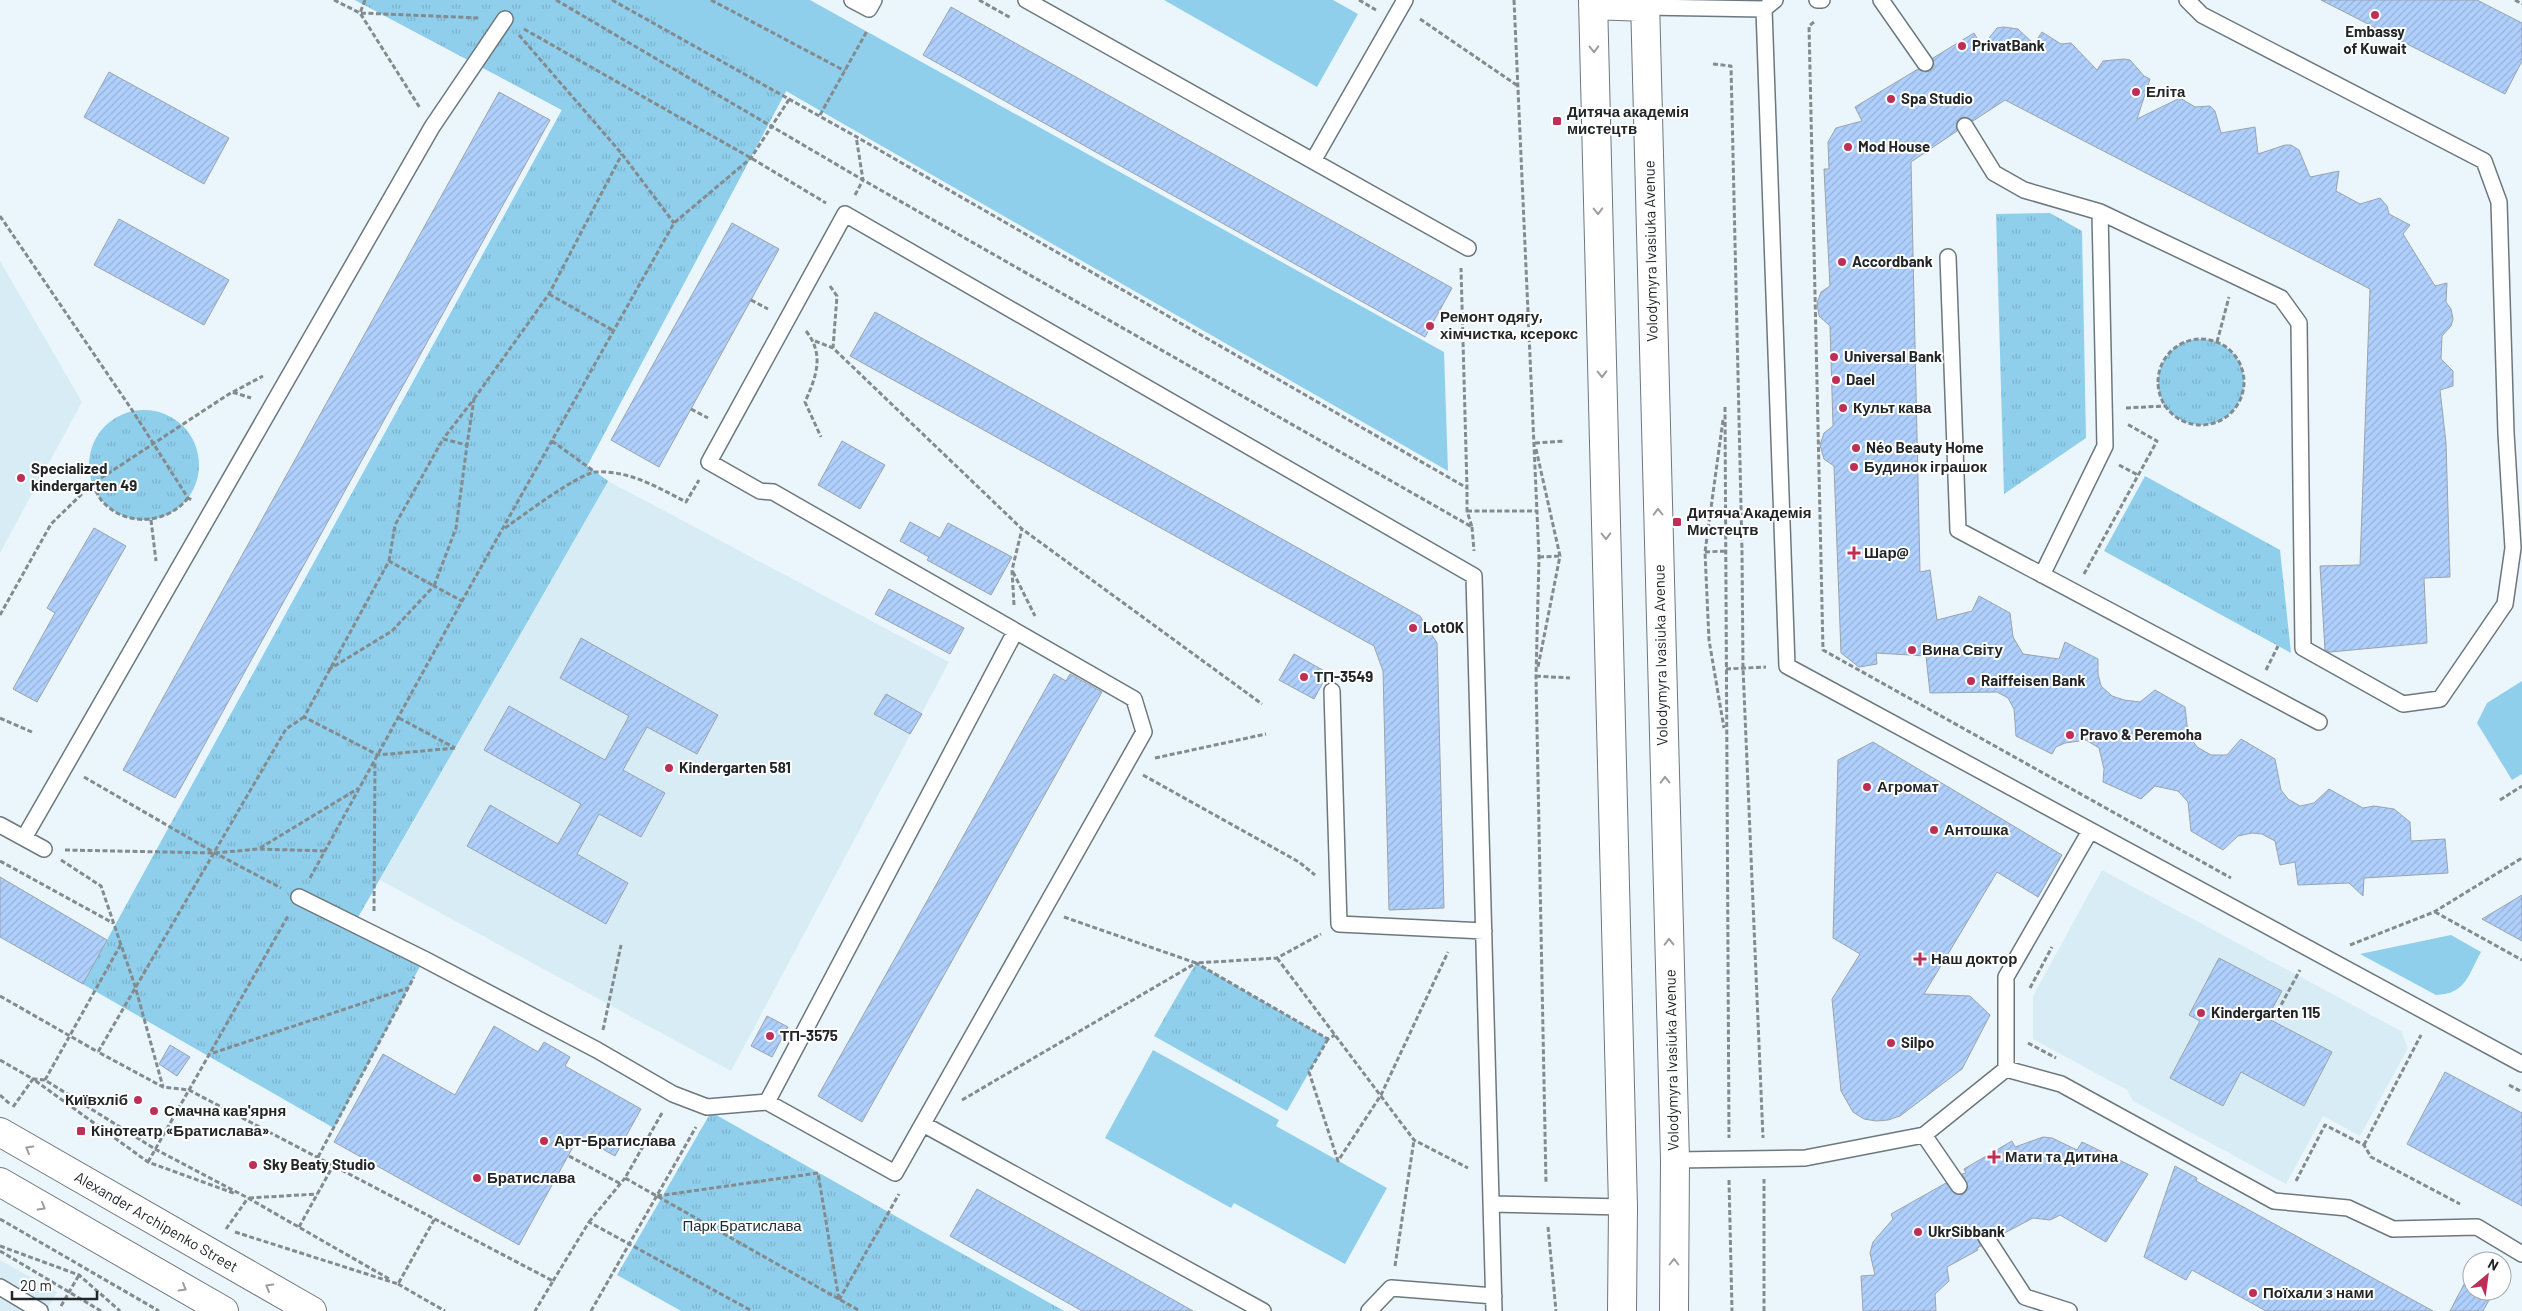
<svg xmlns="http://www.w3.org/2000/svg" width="2522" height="1311" font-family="Barlow,sans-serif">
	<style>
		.built { fill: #d8ecf5 }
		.green { fill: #90cfec }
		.park { fill: url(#park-tufts) }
		.building { fill: url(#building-hatch); stroke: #9ca3ab }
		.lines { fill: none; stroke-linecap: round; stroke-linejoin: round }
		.service-casing { stroke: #6d787d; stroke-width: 18 }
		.secondary-casing { stroke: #6d787d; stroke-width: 30 }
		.path { stroke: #838b8f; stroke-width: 3; stroke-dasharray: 5 2.5; stroke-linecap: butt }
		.service { stroke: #fff; stroke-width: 15 }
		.secondary { stroke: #fff; stroke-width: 28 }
		.oneway { stroke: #9c9d9e }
		.poi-dot { fill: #be2e57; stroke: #fff; stroke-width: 2 }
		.labels { text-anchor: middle; stroke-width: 4; stroke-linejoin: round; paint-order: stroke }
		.poi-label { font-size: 15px; font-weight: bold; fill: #222628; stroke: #fff; text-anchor: start }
		.street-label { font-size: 15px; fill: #222628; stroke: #fff }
		.park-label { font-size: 15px; fill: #192d36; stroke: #fff }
	</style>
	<defs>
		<pattern id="park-tufts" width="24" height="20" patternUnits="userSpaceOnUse" patternTransform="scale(1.25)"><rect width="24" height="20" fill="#90cfec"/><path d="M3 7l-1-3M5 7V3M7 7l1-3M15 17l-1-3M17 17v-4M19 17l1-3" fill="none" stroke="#7cb2ca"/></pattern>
		<pattern id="building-hatch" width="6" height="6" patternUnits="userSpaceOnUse" patternTransform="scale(1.25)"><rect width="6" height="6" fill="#afd0fc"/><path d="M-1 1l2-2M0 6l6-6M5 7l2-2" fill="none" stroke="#96b2d8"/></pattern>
	</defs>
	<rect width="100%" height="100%" fill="#eaf6fc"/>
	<path class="built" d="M 0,261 L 82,402 L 0,553 Z
		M 608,481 L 949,662 L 731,1071 L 380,880 Z
		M 2102,870 L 2401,1031 L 2408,1048 L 2360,1136 L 2323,1116 L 2286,1184 L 2133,1101 L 2127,1090 L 2033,1039 L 2033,996 Z
		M 0,1260 L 57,1292 L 46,1311 L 0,1311 Z"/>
	<path class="green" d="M 355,0 L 810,0 L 1444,352 L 1448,471 L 786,91 L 587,466 L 608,481 L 354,924 L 334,1128 L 83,984 L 562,110 Z
		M 1164,0 L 1333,0 L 1358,14 L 1317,87 Z
		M 2522,681 L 2522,774 L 2512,780 L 2477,723 L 2487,703 Z
		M 2451,935 L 2481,952 C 2468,975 2466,994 2436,995 L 2360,954 Z
		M 1153,1050 L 1279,1120 L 1276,1126 L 1387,1188 L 1345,1264 L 1234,1203 L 1231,1208 L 1105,1138 Z"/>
	<path class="park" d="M 355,0 L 628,0 L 786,91 L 587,466 L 608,481 L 354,924 L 424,959 L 334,1128 L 83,984 L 562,110 Z
		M 2050,213 L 2082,231 L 2086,438 L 2004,494 L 1996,214 Z
		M2158 382a43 43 0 1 1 86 0a43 43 0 1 1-86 0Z
		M89 465a55 55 0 1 1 110 0a55 55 0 1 1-110 0Z
		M 2145,476 L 2280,550 L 2291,653 L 2104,551 Z
		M 1196,963 L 1328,1039 L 1287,1111 L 1154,1036 Z
		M 711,1112 L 1064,1311 L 681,1311 L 617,1275 Z"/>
	<path class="building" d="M 2321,0 L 2477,0 L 2522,23 L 2522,61 L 2505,94 Z
		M 951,7 L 1452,288 L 1425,337 L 923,55 Z
		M 2004,27 L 2018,29 L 2034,44 L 2042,32 L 2061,44 L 2071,43 L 2097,70 L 2103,61 L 2124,59 L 2130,60 L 2144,76 L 2150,79 L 2137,119 L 2180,98 L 2195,107 L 2210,106 L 2215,111 L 2221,133 L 2255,127 L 2258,154 L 2285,145 L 2291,145 L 2299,150 L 2310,177 L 2339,171 L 2336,191 L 2360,204 L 2380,198 L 2387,206 L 2389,214 L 2410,225 L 2403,234 L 2435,286 L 2447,283 L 2446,302 L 2451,309 L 2453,319 L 2451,326 L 2442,336 L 2441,359 L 2453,371 L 2453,386 L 2440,390 L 2446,443 L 2450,577 L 2424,578 L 2427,643 L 2330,652 L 2325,650 L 2320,566 L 2360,565 L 2370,289 L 2005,100 L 1973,121 L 1965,117 L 1960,118 L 1956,126 L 1957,131 L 1911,162 L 1920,572 L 1930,570 L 1937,620 L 1972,611 L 1979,596 L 2010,613 L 2013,637 L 2023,654 L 2059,659 L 2065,642 L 2098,659 L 2098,674 L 2101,686 L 2112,696 L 2124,700 L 2140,702 L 2155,690 L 2185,707 L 2188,734 L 2197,747 L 2211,755 L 2227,755 L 2241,739 L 2275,759 L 2281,790 L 2288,799 L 2300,806 L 2314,803 L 2329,789 L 2363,808 L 2374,806 L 2394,809 L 2410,822 L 2411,841 L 2445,839 L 2448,873 L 2364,878 L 2363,896 L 2349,883 L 2298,885 L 2295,862 L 2280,865 L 2275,841 L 2262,834 L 2252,833 L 2238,836 L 2223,850 L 2191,831 L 2188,802 L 2178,791 L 2155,786 L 2141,799 L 2103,782 L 2104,769 L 2099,748 L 2086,740 L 2065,743 L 2056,747 L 2052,754 L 2016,736 L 2014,709 L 2008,698 L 1997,692 L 1930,693 L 1926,656 L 1876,653 L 1877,664 L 1859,667 L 1841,653 L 1834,466 L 1824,459 L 1820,445 L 1824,433 L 1833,426 L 1830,326 L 1819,316 L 1817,303 L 1821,292 L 1830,286 L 1824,169 L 1829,169 L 1828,142 L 1836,128 L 1862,121 L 1855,107 L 1918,69 L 1925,72 L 1930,71 L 1934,66 L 1933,58 L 1974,33 L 1982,47 L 1997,28 Z
		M 109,72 L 229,138 L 204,184 L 84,117 Z
		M 499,92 L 550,120 L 175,798 L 123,770 Z
		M 119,219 L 229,280 L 204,325 L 94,265 Z
		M 732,223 L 779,249 L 659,467 L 611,440 Z
		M 875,312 L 1420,616 L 1437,643 L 1444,908 L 1389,910 L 1383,671 L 1374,646 L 850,356 Z
		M 842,441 L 885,465 L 860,509 L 818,485 Z
		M 910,522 L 940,538 L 948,523 L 1012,557 L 991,595 L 927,560 L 929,557 L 900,541 Z
		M 94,528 L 126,546 L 37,702 L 13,689 L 55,613 L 47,608 Z
		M 889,589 L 964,628 L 950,654 L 875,614 Z
		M 581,638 L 718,715 L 697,754 L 647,727 L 623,770 L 665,793 L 641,837 L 599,814 L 577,854 L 628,883 L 606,924 L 467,846 L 490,805 L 558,844 L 581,804 L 484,750 L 509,706 L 605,760 L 629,716 L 560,678 Z
		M 1294,654 L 1328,673 L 1314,699 L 1279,680 Z
		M 1054,674 L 1066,681 L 1070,674 L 1102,692 L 862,1122 L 818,1096 Z
		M 886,694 L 922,714 L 910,734 L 874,714 Z
		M 1873,742 L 2062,855 L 2038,897 L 1997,872 L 1924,994 L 1970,996 L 1990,1015 L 1962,1069 L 1900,1116 L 1888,1120 L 1876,1121 L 1864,1119 L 1853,1112 L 1841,1091 L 1832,999 L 1860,954 L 1833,938 L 1838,760 Z
		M 0,877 L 107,940 L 83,984 L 0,937 Z
		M 2522,895 L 2522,941 L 2482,919 Z
		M 2219,958 L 2282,991 L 2267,1018 L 2332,1052 L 2304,1106 L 2241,1072 L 2223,1106 L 2170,1078 L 2200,1021 L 2189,1015 Z
		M 767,1016 L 788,1027 L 772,1057 L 751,1046 Z
		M 494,1026 L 538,1052 L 544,1042 L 570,1057 L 565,1066 L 641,1109 L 615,1156 L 579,1136 L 519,1245 L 334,1142 L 383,1054 L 455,1095 Z
		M 170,1045 L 190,1057 L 177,1076 L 159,1064 Z
		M 2445,1072 L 2522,1113 L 2522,1206 L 2407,1144 Z
		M 2043,1137 L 2052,1138 L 2077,1150 L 2082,1142 L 2148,1174 L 2106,1242 L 2060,1215 L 2050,1220 L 2033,1218 L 1997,1237 L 1991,1229 L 1985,1228 L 1977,1233 L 1977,1238 L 1981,1246 L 1977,1248 L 1978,1250 L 1947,1267 L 1949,1281 L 1935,1294 L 1936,1311 L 1863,1311 L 1861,1276 L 1875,1275 L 1870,1253 L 1873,1242 L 1893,1219 L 1891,1214 L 1946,1183 L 1955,1194 L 1964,1194 L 1968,1186 L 1962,1174 L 1966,1173 L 1964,1169 L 2012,1141 L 2015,1147 Z
		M 2175,1166 L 2197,1178 L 2196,1181 L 2433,1311 L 2266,1311 L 2192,1270 L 2186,1280 L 2144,1257 Z
		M 977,1189 L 1103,1260 L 1193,1311 L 1082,1311 L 950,1236 Z
		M 2480,1253 L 2496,1261 L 2476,1261 Z
		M 2472,1269 L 2472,1291 L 2494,1291 L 2483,1311 L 2450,1311 Z"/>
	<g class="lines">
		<g class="service-casing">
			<path id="service" d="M 852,0 L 869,9 L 874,0
				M 1026,0 L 1468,248
				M 1817,0 L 1822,0
				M 1881,0 L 1925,63
				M 1645,7 L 1764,9 L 1775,0
				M 1764,9 L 1787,666 L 2522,1064
				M 1965,126 L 1994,173 L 2024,190 L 2100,212 L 2281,298 L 2299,323 L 2303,648 L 2403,704 L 2440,699 L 2505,604 L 2513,548 L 2506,433 L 2499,202 L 2484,161 L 2202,15 L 2187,0
				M 1313,161 L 1405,0
				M 1948,257 L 1958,530 L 2319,722
				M 2042,575 L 2105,446 L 2100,212
				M 1332,691 L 1339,924 L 1484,931
				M 0,825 L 44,849
				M 24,838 L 432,127 L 505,19
				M 299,897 L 424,959 L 597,1050 L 673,1094 L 707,1107 L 767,1102 L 895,1173 L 1144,732 L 1134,699 L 773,492 L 760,491 L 709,462 L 845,214 L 1474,576 L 1494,1311
				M 2006,1069 L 2006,977 L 2090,831
				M 767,1102 L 1015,632
				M 923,1124 L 1263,1311
				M 1924,1135 L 1959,1186
				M 1675,1160 L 1805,1158 L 1924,1135 L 2006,1069 L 2061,1084 L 2274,1201 L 2348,1208 L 2393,1229 L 2477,1227 L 2522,1254
				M 1491,1204 L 1623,1207
				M 1986,1237 L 2025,1297 L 2069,1311
				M 0,1287 L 40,1311
				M 1369,1311 L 1391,1288 L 1494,1296"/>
		</g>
		<g class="secondary-casing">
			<path id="secondary" d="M 1593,0 L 1623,1207 L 1622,1311
				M 1645,0 L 1675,1160 L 1674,1311
				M 1593,5 L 1645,7
				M 0,1132 L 312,1311
				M 0,1182 L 224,1311"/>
		</g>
		<path class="path" d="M 334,0 L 360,13 L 480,18
			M 365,0 L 360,13 L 420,108
			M 556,0 L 863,180 L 1472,527 L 1467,511 L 1467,488 L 1461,268
			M 612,0 L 855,136 L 1467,488
			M 711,0 L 845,71
			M 979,0 L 1011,18
			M 1359,0 L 1376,10
			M 1514,0 L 1539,557 L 1536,677 L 1546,1183
			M 2515,0 L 2522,4
			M 1420,19 L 1518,86
			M 1814,22 L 1809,26 L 1823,650 L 2231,878
			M 524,29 L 751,158 L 826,203
			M 519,35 L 622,154 L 674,223
			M 1713,64 L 1731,66 L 1742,551 L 1743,668 L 1763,1138
			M 820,115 L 867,31
			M 855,195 L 863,180 L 856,136
			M 0,216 L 132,410 L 188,498 L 192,500
			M 830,286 L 837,296 L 833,348 L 1022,529 L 1262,704
			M 549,294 L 614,331
			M 751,300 L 768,309
			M 806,331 C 825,355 816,377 805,402 L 821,437
			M2158 382a43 43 0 1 1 86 0a43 43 0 1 1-86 0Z
			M 815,341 L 833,348
			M 2217,342 L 2229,297
			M 233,392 L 263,376
			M 474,399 L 549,294 L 622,154
			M 1725,407 L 1729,1138
			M 2126,408 L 2165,406
			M 691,409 L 708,418
			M 1723,420 L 1705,552 L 1709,640 L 1724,728
			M 552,441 L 595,472
			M 1535,443 L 1565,441
			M 1536,449 L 1560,556 L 1538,667
			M 2119,465 L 2138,475
			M 92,484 C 95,489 98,496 102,501 C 125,527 166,525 188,498
			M 1467,511 L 1537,511
			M 151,520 L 156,561
			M 1472,527 L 1474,551
			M 505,528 C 522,516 579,473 596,472 C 629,470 659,488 686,502 L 699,480
			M 1705,552 L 1725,551
			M 1539,557 L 1560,556
			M 389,561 L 395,525 L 443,439 L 467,445 L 474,399 L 443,439
			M 1013,572 L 1035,616
			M 2084,574 L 2157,441 L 2127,424
			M 1014,605 L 1012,570 L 1022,529
			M 0,615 L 51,524 L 92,484 L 232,392 L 251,398
			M 1726,669 L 1766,667
			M 328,670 L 392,631 L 434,586 L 462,601
			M 2266,670 L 2278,646
			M 1536,676 L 1570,678
			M 304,717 L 286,729 L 98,1052 L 163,1087 L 189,1090 L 553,1281 L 535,1311
			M 0,718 L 32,732
			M 399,718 L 455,748
			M 455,748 L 378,755 L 304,717 L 389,561 L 434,586 L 456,528 L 467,445
			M 1155,758 L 1266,734
			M 1143,775 L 1299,862 L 1315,875
			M 84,777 L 215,853 L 281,888
			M 2500,800 L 2522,786
			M 260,848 L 359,788
			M 65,850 L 215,853 L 258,849 L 327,851
			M 61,860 L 101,886 L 135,986 L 163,1087
			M 0,861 L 113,923
			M 310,878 L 462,601 L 674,223 L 751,158 L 790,98
			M 374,911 L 375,762
			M 2435,912 L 2522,960
			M 1064,917 L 1196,963 L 1277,958 L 1321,934
			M 2350,945 L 2434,912 L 2522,858
			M 1277,958 L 1414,1140 L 1468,1168
			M 2030,988 L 2052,947
			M 0,996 L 98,1052
			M 2274,1018 L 2300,970
			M 603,1030 L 621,945
			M 1328,1039 L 1309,1072 L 1338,1161 L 1381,1095 L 1448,952
			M 2028,1043 L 2056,1058
			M 213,1053 L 408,988
			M 0,1060 L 33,1079 L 45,1080 L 155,1149 L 248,1198 L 391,1280
			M 45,1080 L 121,944
			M 2509,1085 L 2522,1092
			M 0,1095 L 11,1105
			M 962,1100 L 1196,963 L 1328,1039 L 1335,1035
			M 13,1107 L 33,1079 L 148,1162 L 236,1194
			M 662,1113 L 625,1178 L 860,1311
			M 2364,1145 L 2421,1035
			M 569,1156 L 621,1184
			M 318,1157 L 414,977
			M 148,1162 L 288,916
			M 1729,1180 L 1732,1311
			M 2296,1181 L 2325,1125 L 2364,1145 L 2371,1157 L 2460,1204
			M 657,1196 L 818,1173 L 839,1300
			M 249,1198 L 317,1194
			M 0,1219 L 159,1311
			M 589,1222 L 625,1178
			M 299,1227 L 334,1164
			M 1548,1227 L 1556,1311
			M 226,1229 L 248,1198
			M 235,1232 L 398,1284 L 434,1220
			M 0,1246 L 79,1275 L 120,1311
			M 0,1251 L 101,1311
			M 1395,1266 L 1414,1140
			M 553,1281 L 589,1222 L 752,1311
			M 398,1284 L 445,1311
			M 839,1300 L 899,1194
			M 61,1306 L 79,1275
			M 591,1311 L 696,1127
			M 1764,1311 L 1764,1179"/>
		<use href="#service" class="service"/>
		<use href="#secondary" class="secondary"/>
	</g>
	<defs><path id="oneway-chevron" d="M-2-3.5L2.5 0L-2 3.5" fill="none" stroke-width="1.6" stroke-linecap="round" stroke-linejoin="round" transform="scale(1.25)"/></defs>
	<g class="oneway">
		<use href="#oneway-chevron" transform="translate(1594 49) rotate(89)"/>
		<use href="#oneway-chevron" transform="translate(1598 211) rotate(89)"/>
		<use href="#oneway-chevron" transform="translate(1602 374) rotate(89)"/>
		<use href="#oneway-chevron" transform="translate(1658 512) rotate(-91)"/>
		<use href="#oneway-chevron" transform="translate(1606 536) rotate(89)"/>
		<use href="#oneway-chevron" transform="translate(1665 780) rotate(-91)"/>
		<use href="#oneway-chevron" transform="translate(1669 942) rotate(-91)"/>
		<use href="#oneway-chevron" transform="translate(29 1149) rotate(-150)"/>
		<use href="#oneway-chevron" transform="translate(42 1207) rotate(30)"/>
		<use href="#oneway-chevron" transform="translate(1674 1262) rotate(-90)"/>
		<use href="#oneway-chevron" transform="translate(269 1287) rotate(-150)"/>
		<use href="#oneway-chevron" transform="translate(183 1288) rotate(30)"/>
	</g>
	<g class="poi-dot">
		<circle cx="2375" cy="15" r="5"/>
		<circle cx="1962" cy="46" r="5"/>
		<circle cx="2136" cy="92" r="5"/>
		<circle cx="1891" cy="99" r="5"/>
		<rect x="1552" y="116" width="10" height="10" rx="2.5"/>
		<circle cx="1848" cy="147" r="5"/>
		<circle cx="1842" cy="262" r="5"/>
		<circle cx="1430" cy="326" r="5"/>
		<circle cx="1834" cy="357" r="5"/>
		<circle cx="1836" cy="380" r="5"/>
		<circle cx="1843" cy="408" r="5"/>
		<circle cx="1856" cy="448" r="5"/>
		<circle cx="1854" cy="467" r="5"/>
		<circle cx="21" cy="478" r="5"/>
		<rect x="1672" y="517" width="10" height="10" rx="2.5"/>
		<path d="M1851.5 545.5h5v5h5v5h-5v5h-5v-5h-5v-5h5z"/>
		<circle cx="1413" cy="628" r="5"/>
		<circle cx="1912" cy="650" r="5"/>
		<circle cx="1304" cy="677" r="5"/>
		<circle cx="1971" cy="681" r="5"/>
		<circle cx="2070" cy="735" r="5"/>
		<circle cx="669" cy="768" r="5"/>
		<circle cx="1867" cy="787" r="5"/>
		<circle cx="1934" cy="830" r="5"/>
		<path d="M1917.5 951.5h5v5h5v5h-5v5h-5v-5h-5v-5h5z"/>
		<circle cx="2201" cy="1013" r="5"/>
		<circle cx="770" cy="1036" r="5"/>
		<circle cx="1891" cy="1043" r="5"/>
		<circle cx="138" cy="1100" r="5"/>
		<circle cx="154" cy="1111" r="5"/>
		<rect x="76" y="1126" width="10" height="10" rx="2.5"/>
		<circle cx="544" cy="1141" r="5"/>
		<path d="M1991.5 1149.5h5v5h5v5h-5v5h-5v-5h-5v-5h5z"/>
		<circle cx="253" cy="1165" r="5"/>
		<circle cx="477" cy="1178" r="5"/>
		<circle cx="1918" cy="1232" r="5"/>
		<circle cx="2253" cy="1293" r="5"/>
	</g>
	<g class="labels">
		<g class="poi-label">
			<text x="2375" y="37" text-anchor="middle">Embassy<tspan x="2375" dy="17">of Kuwait</tspan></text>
			<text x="1972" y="51">PrivatBank</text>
			<text x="2146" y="97">Еліта</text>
			<text x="1901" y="104">Spa Studio</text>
			<text x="1567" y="117">Дитяча академія<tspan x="1567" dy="17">мистецтв</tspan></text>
			<text x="1858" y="152">Mod House</text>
			<text x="1852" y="267">Accordbank</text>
			<text x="1440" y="322">Ремонт одягу,<tspan x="1440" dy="17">хімчистка, ксерокс</tspan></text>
			<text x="1844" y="362">Universal Bank</text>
			<text x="1846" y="385">Dael</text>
			<text x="1853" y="413">Культ кава</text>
			<text x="1866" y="453">Néo Beauty Home</text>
			<text x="1864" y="472">Будинок іграшок</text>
			<text x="31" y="474">Specialized<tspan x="31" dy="17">kindergarten 49</tspan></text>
			<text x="1687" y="518">Дитяча Академія<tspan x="1687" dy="17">Мистецтв</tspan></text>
			<text x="1864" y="558">Шар@</text>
			<text x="1423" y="633">LotOK</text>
			<text x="1922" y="655">Вина Світу</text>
			<text x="1314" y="682">ТП-3549</text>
			<text x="1981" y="686">Raiffeisen Bank</text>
			<text x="2080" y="740">Pravo &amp; Peremoha</text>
			<text x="679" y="773">Kindergarten 581</text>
			<text x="1877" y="792">Агромат</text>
			<text x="1944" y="835">Антошка</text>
			<text x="1931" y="964">Наш доктор</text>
			<text x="2211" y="1018">Kindergarten 115</text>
			<text x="780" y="1041">ТП-3575</text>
			<text x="1901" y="1048">Silpo</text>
			<text x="128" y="1105" text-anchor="end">Київхліб</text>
			<text x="164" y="1116">Смачна кав'ярня</text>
			<text x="91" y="1136">Кінотеатр «Братислава»</text>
			<text x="554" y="1146">Арт-Братислава</text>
			<text x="2005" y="1162">Мати та Дитина</text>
			<text x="263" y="1170">Sky Beaty Studio</text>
			<text x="487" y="1183">Братислава</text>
			<text x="1928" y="1237">UkrSibbank</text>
			<text x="2263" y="1298">Поїхали з нами</text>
		</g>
		<g class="street-label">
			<text transform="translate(1651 251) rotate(-91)" y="5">Volodymyra Ivasiuka Avenue</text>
			<text transform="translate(1661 655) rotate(-91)" y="5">Volodymyra Ivasiuka Avenue</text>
			<text transform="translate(1672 1060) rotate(-91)" y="5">Volodymyra Ivasiuka Avenue</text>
			<text transform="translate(156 1222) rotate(30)" y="5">Alexander Archipenko Street</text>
		</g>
		<g class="park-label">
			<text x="742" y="1231">Парк Братислава</text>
		</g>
	</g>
	<g transform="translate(2487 1276) rotate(29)"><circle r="24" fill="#ffffff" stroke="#a7a8a9"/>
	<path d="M0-4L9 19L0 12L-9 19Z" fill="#be2e57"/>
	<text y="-8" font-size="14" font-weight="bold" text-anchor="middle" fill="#222628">N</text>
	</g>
	<path d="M12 1291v8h85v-8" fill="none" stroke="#222628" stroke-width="2.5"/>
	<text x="20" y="1291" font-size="15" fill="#222628" stroke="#ffffff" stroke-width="4" paint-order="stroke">20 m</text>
</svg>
